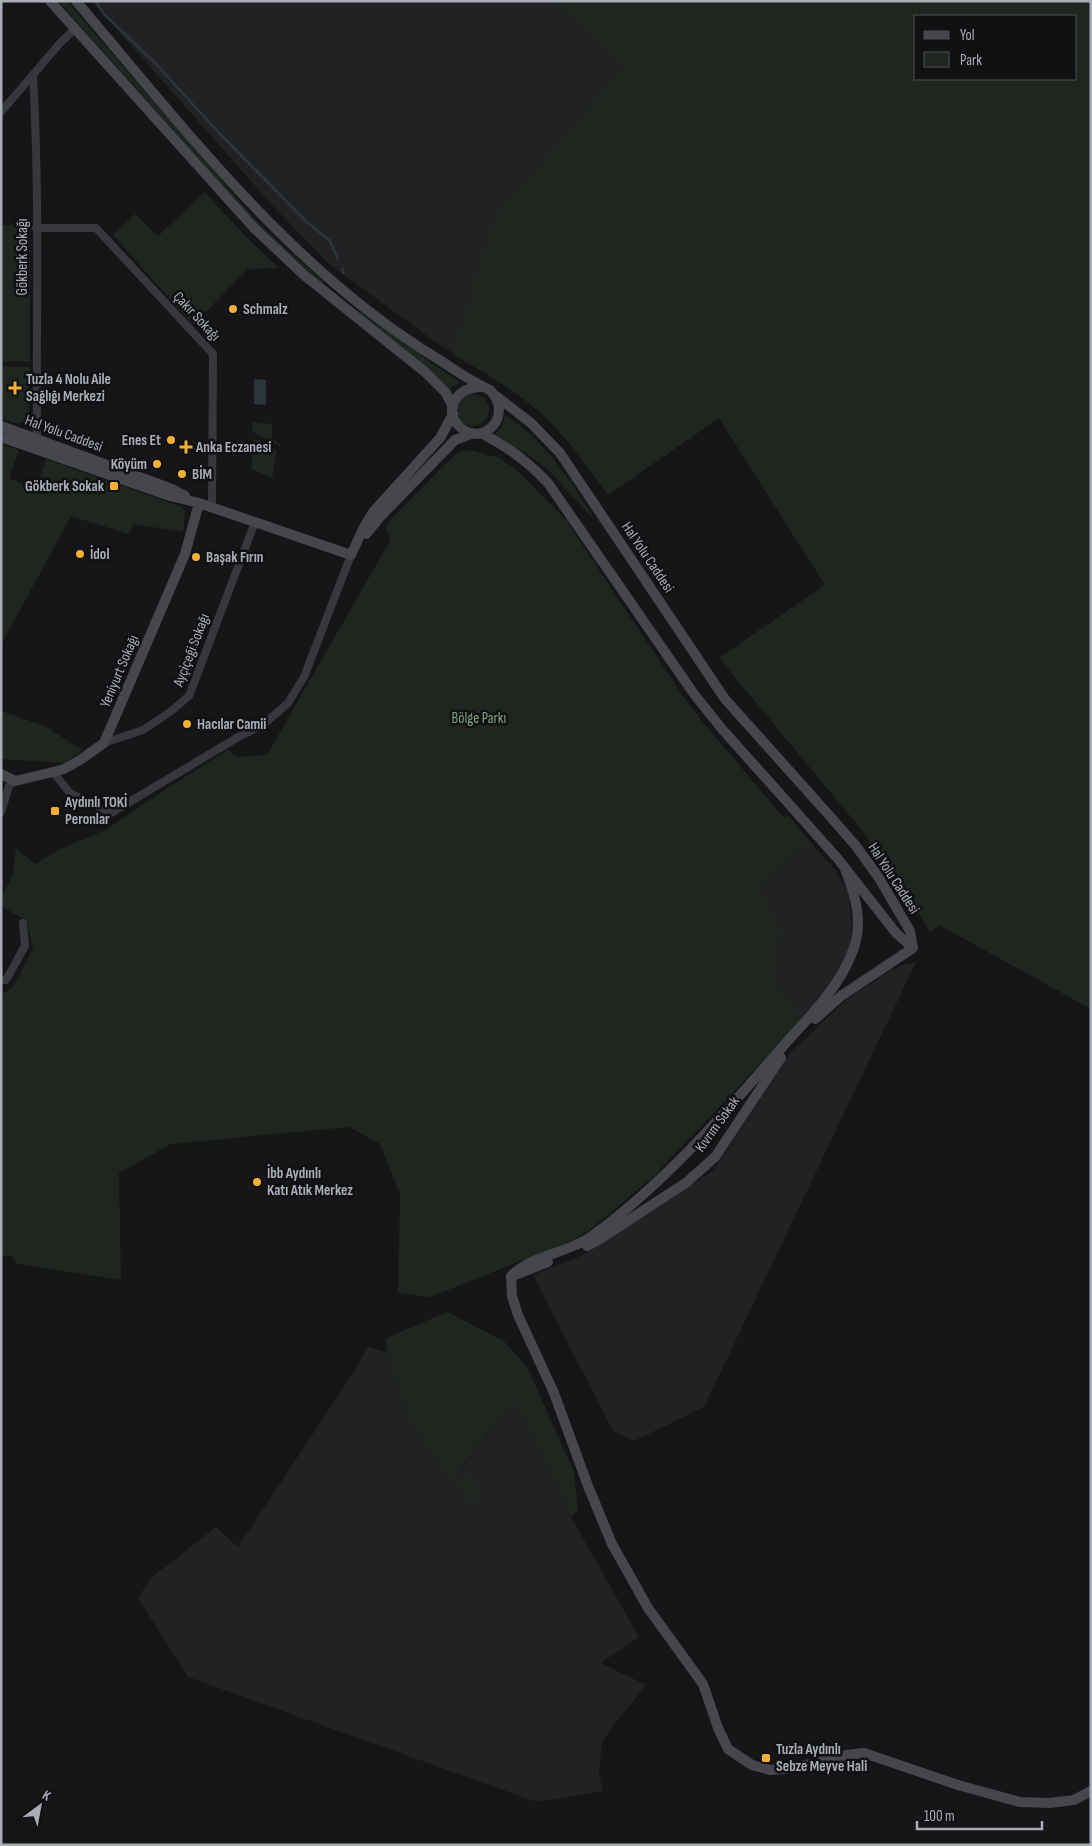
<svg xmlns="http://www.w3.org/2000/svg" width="1092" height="1846" font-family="'Sofia Sans Condensed',sans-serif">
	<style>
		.built { fill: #222225; fill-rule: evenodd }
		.green { fill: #1e261f; fill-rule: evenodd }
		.water { fill: #2c353c }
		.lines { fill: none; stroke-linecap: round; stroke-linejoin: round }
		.stream { stroke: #2c353c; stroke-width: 2.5 }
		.street { stroke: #37383d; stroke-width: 8 }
		.secondary { stroke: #45474d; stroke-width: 10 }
		.poi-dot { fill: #f2b134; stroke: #111113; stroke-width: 2 }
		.labels { text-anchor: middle; stroke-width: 5; stroke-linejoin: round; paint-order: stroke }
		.street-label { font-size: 15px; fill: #a8adb8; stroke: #111113 }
		.poi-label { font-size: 15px; font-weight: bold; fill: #a8adb8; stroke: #111113; text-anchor: start }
		.park-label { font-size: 15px; fill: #7fa381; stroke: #111113 }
	</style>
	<rect width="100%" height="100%" fill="#161618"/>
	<path class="built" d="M 92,1 L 1091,1 L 1091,992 L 861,829 L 719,658 L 825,585 L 719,418 L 608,495 L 573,447 L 542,414 L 512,390 L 434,341 L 328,263 L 270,203 ZM 916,16 L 1076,16 L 1076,79 L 916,79 Z
		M 789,841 L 813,845 L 836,871 L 848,892 L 852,924 L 850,946 L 843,965 L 825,993 L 802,1020 L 770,980 L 760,888 Z
		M 916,962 L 704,1407 L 634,1441 L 613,1431 L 533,1275 L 583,1255 L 713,1171 L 792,1051 L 847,999 L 890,971 L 905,964 Z
		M 368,1347 L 387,1352 L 406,1418 L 452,1485 L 465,1464 L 513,1402 L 571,1517 L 639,1637 L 601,1663 L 646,1685 L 613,1726 L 602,1742 L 599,1771 L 603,1791 L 553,1800 L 534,1801 L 188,1677 L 138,1598 L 151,1578 L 216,1527 L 238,1547 L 351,1376 Z"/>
	<path class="green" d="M 58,1 L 67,1 L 255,219 L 285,248 L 324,282 L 322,283 L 284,250 L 254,221 Z
		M 553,1 L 1091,1 L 1091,1009 L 939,925 L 930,933 L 920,915 L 861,829 L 719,658 L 825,585 L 719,418 L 608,495 C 587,467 568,437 542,414 C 515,390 483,372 452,354 L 495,216 L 623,68 ZM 916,16 L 1076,16 L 1076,79 L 916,79 Z
		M 205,192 L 246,237 L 279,268 L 248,269 L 193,325 L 113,235 L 135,214 L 158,236 Z
		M 1,225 L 25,225 L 25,237 L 30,237 L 30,362 L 1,361 Z
		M 360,312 L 460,383 L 452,387 L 447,393 L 358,313 Z
		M 1,366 L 30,367 L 29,419 C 20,427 11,422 1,418 Z
		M457 410a16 16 0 1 1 32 0a16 16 0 1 1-32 0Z
		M 505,415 C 545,440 572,481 595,521 L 548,470 L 529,455 L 495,436 L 495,434 L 502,426 Z
		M 252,422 L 272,424 L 272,439 L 281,444 L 280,446 L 253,432 Z
		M 253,439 L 277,451 L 272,478 L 251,469 Z
		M 1,444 L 19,450 L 9,479 L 36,488 L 46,459 L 182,507 L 185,512 L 183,532 L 134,524 L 128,534 L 71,516 L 1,645 Z
		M 462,450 L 475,451 L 499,458 L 516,469 L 566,520 L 685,699 L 707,727 L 784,818 L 788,815 L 813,845 L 806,850 L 801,847 L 769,878 L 761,888 L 781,932 L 773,978 L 802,1020 L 653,1177 L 591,1229 L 571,1241 L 430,1297 L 398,1293 L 400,1195 L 380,1144 L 349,1127 L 171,1144 L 119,1173 L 121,1280 L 18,1264 L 10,1255 L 1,1256 L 1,995 L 14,986 L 33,948 L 27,921 L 1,906 L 1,897 L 13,875 L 16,848 L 35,864 L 60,849 L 107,829 L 172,785 L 228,750 L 237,757 L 267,755 L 391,539 L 386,530 L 388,522 L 449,460 Z
		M 1,711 L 45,726 L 82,750 L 64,763 L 1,759 Z
		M 447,1312 L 504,1341 L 527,1367 L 574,1472 L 578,1510 L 571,1517 L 513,1402 L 465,1463 L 452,1485 L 406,1418 L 387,1352 L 386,1338 Z
		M 469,1473 L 485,1494 L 471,1505 L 455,1484 Z"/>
	<path class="water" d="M 254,379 L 266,380 L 266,405 L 254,404 Z"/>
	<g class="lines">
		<path class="stream" d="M 95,1 L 104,14 L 156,64 L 220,134 L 308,223 L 330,241 L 338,259
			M 343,269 L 343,273"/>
		<path class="street" d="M 33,76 C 40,197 36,318 37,439
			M 1,112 L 61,42 L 75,29
			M 36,228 L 96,228 L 213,354 L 212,507
			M 104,743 L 143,730 L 170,712 L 189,696 L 255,522
			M 53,772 L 70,793 L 111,813 L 240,736 L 263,725 L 288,703 L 304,677 L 351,555
			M 1,812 L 9,786 L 15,781
			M 1,980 L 6,980 L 25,946 L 23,923"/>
		<path class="secondary" d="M 50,1 L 254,228 L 304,275 L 425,372 L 446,393 L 453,407
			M 76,1 C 186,130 291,270 438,359 C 455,370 472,382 490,390 C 515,416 482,448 460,427 C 441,409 459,385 483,387
			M 496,396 L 531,423 L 560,453 L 725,699 L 828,814 L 856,846 L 879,878 L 910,931 L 913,948
			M 1,426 L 172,489 L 185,496
			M 481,433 C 508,447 527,461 548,483 L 694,694 L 722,729 L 838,859 L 896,933 L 913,948
			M 1,437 L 170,496 L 199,503 L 351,555
			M 366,534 L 380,517 L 455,440 L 473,433
			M 351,555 L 363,529 L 373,512 L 440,438 L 453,414
			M 1,774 L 15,781 L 53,772 L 64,769 L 80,760 L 104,743 L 185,554 L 199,503
			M 845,869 C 856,897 864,924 852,953 C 838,989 810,1016 785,1044 C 726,1112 665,1183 592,1236 C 567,1254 533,1254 511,1276 L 512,1296 L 518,1315 L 554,1393 L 588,1486 L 612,1544 L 648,1608 L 703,1684 L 718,1728 L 728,1749 L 752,1765 L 770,1770 L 784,1769 L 816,1763 L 846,1755 L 864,1753 L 958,1785 L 1020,1802 L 1049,1803 L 1074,1800 L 1091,1791
			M 815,1019 L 841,996 L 913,948
			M 587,1246 L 600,1239 L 687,1182 L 715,1157 L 781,1058
			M 515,1275 L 548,1262"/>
	</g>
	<g class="poi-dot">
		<circle cx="233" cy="309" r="5"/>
		<path d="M12.5 380.5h5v5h5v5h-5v5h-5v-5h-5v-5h5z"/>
		<circle cx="171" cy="440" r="5"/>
		<path d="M183.5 439.5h5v5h5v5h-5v5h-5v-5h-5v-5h5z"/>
		<circle cx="157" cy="464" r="5"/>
		<circle cx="182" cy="474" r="5"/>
		<rect x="109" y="481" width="10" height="10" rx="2.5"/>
		<circle cx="80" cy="554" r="5"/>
		<circle cx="196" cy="557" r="5"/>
		<circle cx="187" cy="724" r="5"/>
		<rect x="50" y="806" width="10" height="10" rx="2.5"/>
		<circle cx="257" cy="1182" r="5"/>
		<rect x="761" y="1753" width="10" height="10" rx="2.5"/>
	</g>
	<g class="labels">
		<g class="street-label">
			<text transform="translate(22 257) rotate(-90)" y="5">Gökberk Sokağı</text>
			<text transform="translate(197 316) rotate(47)" y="5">Çakır Sokağı</text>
			<text transform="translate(64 433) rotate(20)" y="5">Hal Yolu Caddesi</text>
			<text transform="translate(648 557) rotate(56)" y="5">Hal Yolu Caddesi</text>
			<text transform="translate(191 650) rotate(-69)" y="5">Ayçiçeği Sokağı</text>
			<text transform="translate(119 671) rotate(-67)" y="5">Yeniyurt Sokağı</text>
			<text transform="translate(894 878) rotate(57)" y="5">Hal Yolu Caddesi</text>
			<text transform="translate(717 1124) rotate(-54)" y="5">Kıvrım Sokak</text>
		</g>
		<g class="poi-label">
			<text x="243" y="314">Schmalz</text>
			<text x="26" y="384">Tuzla 4 Nolu Aile<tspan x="26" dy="17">Sağlığı Merkezi</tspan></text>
			<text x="161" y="445" text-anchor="end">Enes Et</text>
			<text x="196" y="452">Anka Eczanesi</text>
			<text x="147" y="469" text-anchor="end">Köyüm</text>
			<text x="192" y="479">BİM</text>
			<text x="104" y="491" text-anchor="end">Gökberk Sokak</text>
			<text x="90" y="559">İdol</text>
			<text x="206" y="562">Başak Fırın</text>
			<text x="197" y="729">Hacılar Camii</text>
			<text x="65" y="807">Aydınlı TOKİ<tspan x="65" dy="17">Peronlar</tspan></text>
			<text x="267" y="1178">İbb Aydınlı<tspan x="267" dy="17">Katı Atık Merkez</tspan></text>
			<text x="776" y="1754">Tuzla Aydınlı<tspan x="776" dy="17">Sebze Meyve Hali</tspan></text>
		</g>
		<g class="park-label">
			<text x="479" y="723">Bölge Parkı</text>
		</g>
	</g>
	<rect width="1092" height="1846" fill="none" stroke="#a8adb8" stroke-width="5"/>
	<rect x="914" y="15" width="162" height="65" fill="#111113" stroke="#4d4f55"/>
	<rect x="924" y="31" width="25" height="8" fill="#45474d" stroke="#4d4f55"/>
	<text x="960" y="40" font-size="15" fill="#a8adb8">Yol</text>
	<rect x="924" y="52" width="25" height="15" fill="#1e261f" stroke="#4d4f55"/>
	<text x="960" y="65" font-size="15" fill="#a8adb8">Park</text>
	<g transform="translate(40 1806) rotate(32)" stroke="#111113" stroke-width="4" paint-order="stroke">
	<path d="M0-4L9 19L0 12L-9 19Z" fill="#a8adb8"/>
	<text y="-8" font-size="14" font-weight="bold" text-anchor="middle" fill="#a8adb8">K</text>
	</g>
	<path d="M917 1821v8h125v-8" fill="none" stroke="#a8adb8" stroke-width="2.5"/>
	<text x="924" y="1821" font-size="15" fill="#a8adb8" stroke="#111113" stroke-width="4" paint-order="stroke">100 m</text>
</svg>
